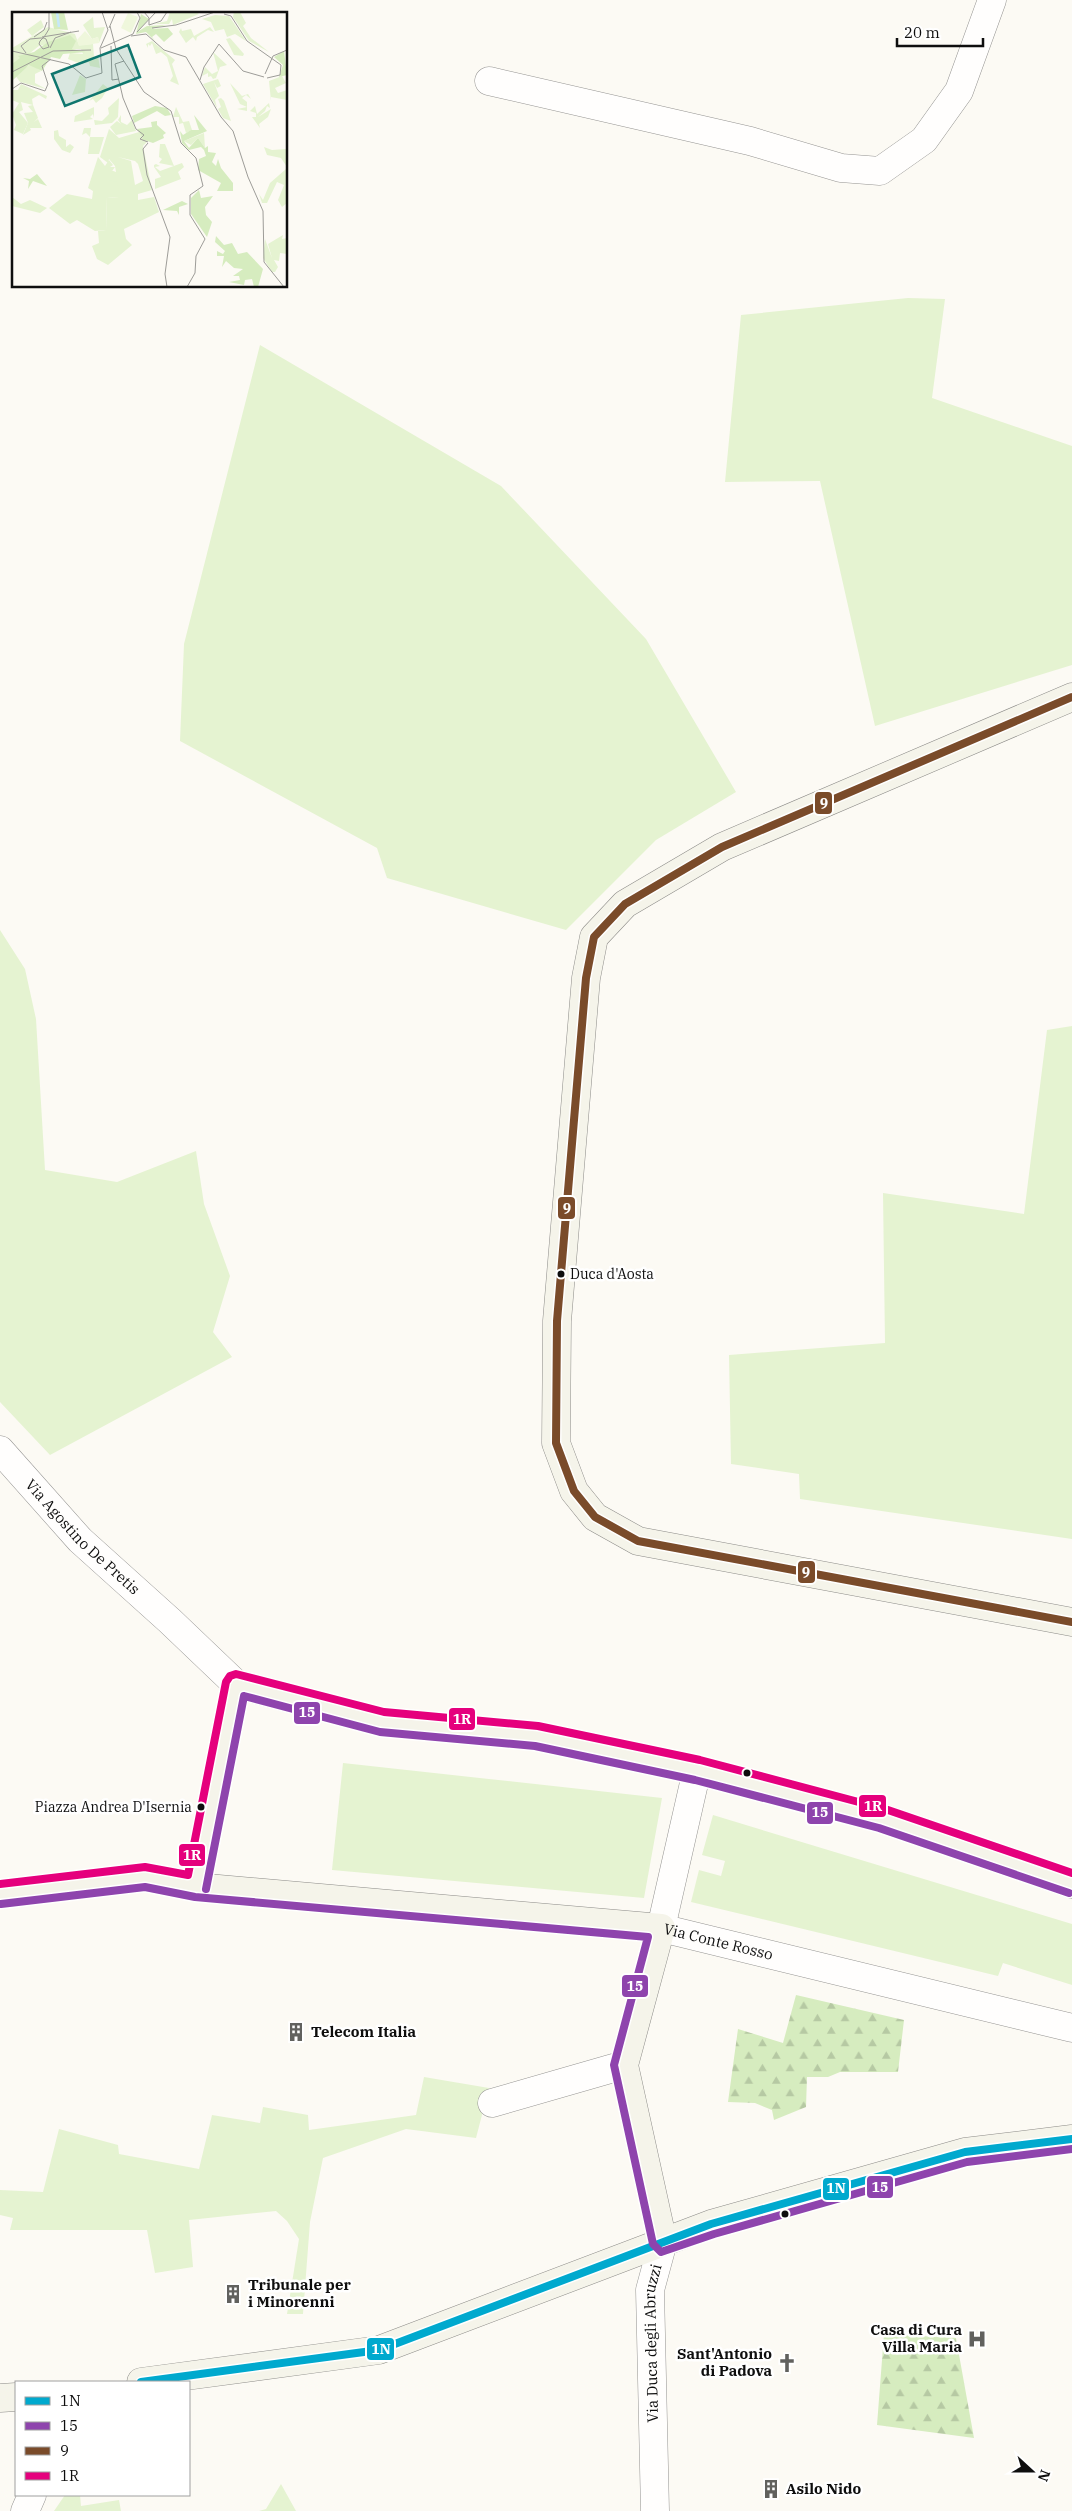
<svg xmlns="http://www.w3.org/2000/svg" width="1072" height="2511" font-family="'IBM Plex Serif',serif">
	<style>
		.grass { fill: #e5f3d1 }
		.forest { fill: url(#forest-firs) }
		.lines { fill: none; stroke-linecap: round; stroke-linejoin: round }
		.street-casing { stroke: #959492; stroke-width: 29 }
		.secondary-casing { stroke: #8c8b88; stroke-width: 29 }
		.street { stroke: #fffefd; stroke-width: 28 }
		.secondary { stroke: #f5f4ea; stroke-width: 28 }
		.bus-1-casing { stroke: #fff; stroke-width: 11 }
		.bus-2-casing { stroke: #fff; stroke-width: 11 }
		.bus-3-casing { stroke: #fff; stroke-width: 11 }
		.bus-4-casing { stroke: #fff; stroke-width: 11 }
		.bus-1 { stroke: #00a9ce; stroke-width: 8 }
		.bus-2 { stroke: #8e44ad; stroke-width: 8 }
		.bus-3 { stroke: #7a4b2a; stroke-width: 8 }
		.bus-4 { stroke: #e5007d; stroke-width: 8 }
		.bus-dot { fill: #0e0e0e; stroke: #fff; stroke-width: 2 }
		.labels { text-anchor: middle; stroke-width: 5; stroke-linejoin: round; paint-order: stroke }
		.bus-label { font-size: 14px; fill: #0e0e0e; stroke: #fff; text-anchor: start }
		.street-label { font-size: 15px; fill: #0e0e0e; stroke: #fff }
		.poi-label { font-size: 15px; font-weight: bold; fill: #0e0e0e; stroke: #fff; text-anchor: start }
		.inset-river { fill: none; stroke: #c6e8fa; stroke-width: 2.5 }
		.inset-road { fill: none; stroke: #9d9c98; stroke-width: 1 }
		.view { fill: #0f766e; fill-opacity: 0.15; stroke: #0f766e; stroke-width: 2.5 }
		.inset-edge { fill: none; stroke: #0e0e0e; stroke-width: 2.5 }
		.line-badge { stroke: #fff; stroke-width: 2 }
		.badge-label { font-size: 14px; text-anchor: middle; font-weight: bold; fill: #fff }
	</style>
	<defs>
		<pattern id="forest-firs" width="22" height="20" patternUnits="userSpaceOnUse" patternTransform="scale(1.25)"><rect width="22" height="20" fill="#d6ecbf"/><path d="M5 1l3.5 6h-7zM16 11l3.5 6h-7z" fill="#b6c9a3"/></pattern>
	</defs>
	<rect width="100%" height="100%" fill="#fcfaf4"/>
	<path class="grass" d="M 908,298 L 945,299 L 932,398 L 1072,446 L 1072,665 L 875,726 L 820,481 L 725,482 L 741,315 Z
		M 260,345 L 501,486 L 646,639 L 736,792 L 656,840 L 566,930 L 387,878 L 377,848 L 180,741 L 184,644 Z
		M 0,930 L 25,969 L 36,1019 L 45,1170 L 117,1182 L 196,1151 L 204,1204 L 230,1276 L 213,1332 L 232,1357 L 50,1455 L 0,1402 Z
		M 1072,1026 L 1072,1539 L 800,1499 L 799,1474 L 731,1464 L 729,1355 L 885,1343 L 883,1193 L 1024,1214 L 1047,1030 Z
		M 343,1763 L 662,1798 L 644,1898 L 332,1870 Z
		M 713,1815 L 1072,1924 L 1072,1985 L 1003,1963 L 998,1976 L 691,1902 L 699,1870 L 721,1876 L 725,1861 L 702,1855 Z
		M 424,2077 L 489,2088 L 476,2138 L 406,2129 L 323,2158 L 310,2222 L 303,2314 L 287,2314 L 299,2239 L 287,2221 L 276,2211 L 189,2220 L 193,2267 L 155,2273 L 147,2230 L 10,2230 L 13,2218 L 0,2215 L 0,2190 L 43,2192 L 59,2129 L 118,2145 L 119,2154 L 199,2169 L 212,2115 L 260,2123 L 263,2107 L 308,2115 L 309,2130 L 416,2115 Z
		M 281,2484 L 296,2511 L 259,2511 L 266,2509 Z
		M 65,2495 L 80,2495 L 81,2506 L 119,2500 L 121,2511 L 54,2511 Z"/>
	<path class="forest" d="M 796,1995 L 904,2020 L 898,2072 L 840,2072 L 828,2077 L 807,2077 L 806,2107 L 774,2120 L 772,2110 L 755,2103 L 728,2102 L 738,2029 L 783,2043 Z
		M 884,2334 L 956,2338 L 974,2438 L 877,2425 Z"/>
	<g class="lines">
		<g class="street-casing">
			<g id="street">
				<path d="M 489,81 L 750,141 L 841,168 L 880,171 L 924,140 L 959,91 L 992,0"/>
				<path id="s1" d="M 0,1450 L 80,1540 L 170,1621 L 236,1684"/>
				<path id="s2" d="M 697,1770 L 661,1928 L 1072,2028"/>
				<path d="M 492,2103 L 624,2065"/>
				<path d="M 25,2511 L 32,2495"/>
				<path id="s3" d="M 655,2511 L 650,2290 L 663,2242"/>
			</g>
		</g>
		<g class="secondary-casing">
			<path id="secondary" d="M 1072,697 L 722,847 L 625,904 L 594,937 L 586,978 L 557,1321 L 556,1443 L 574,1491 L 595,1517 L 638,1541 L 1072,1622
				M 196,1887 L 236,1684 L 382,1722 L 536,1736 L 697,1770 L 882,1818 L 1072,1884
				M 0,1894 L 145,1877 L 196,1887 L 661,1928 L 624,2065 L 663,2242
				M 141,2382 L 379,2350 L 711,2224 L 965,2152 L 1072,2139
				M 0,2398 L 16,2397"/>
		</g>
		<use href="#street" class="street"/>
		<use href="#secondary" class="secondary"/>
		<g class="bus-1-casing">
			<path id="bus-1" d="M 141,2382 L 379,2350 L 711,2224 L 965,2152 L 1072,2139"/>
		</g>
		<g class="bus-2-casing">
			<path id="bus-2" d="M 206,1889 L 244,1696 L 380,1732 L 535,1746 L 695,1780 L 879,1828 L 1069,1893
				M 1,1904 L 145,1887 L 195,1897 L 648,1937 L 614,2065 L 653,2244 L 661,2252 L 714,2234 L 967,2162 L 1072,2149"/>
		</g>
		<g class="bus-3-casing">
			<path id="bus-3" d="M 1072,697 L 722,847 L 625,904 L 594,937 L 586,978 L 557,1321 L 556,1443 L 574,1491 L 595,1517 L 638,1541 L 1072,1622"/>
		</g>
		<g class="bus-4-casing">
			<path id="bus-4" d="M 0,1884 L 145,1867 L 188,1875 L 226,1682 L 230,1676 L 236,1674 L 384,1712 L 538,1726 L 700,1760 L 885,1809 L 1072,1873"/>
		</g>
		<use href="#bus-1" class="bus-1"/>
		<use href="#bus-2" class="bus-2"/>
		<use href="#bus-3" class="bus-3"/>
		<use href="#bus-4" class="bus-4"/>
	</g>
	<defs>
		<g id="building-bare" transform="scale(1.5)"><path d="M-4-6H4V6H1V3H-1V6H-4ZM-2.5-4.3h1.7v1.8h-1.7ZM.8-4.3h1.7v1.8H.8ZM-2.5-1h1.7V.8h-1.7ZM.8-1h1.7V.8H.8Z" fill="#61615e" stroke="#fff" stroke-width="2.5" paint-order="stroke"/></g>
		<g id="hospital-bare" transform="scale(1.5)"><path d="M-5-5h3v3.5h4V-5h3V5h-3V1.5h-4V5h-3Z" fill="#61615e" stroke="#fff" stroke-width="2.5" paint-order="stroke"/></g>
		<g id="church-bare" transform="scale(1.5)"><path d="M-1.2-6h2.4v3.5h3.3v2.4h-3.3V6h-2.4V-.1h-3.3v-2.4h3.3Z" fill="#61615e" stroke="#fff" stroke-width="2.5" paint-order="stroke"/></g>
	</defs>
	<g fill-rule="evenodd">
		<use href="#building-bare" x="296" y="2032"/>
		<use href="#building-bare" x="233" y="2294"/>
		<use href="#hospital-bare" x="977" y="2339"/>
		<use href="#church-bare" x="787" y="2363"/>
		<use href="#building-bare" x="771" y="2489"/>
	</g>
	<g class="bus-dot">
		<circle cx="561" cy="1274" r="4.5"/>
		<circle cx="747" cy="1773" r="4.5"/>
		<circle cx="201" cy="1807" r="4.5"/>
		<circle cx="785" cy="2214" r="4.5"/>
	</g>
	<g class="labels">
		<g class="bus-label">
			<text x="570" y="1279">Duca d'Aosta</text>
			<text x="192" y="1812" text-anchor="end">Piazza Andrea D'Isernia</text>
		</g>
		<g class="street-label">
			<text dy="5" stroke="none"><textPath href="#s1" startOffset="120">Via Agostino De Pretis</textPath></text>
			<text dy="5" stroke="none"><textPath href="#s2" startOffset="221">Via Conte Rosso</textPath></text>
			<text dy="5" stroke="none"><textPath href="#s3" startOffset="168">Via Duca degli Abruzzi</textPath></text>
		</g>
		<g class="poi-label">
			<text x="311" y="2037">Telecom Italia</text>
			<text x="248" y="2290">Tribunale per<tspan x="248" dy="17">i Minorenni</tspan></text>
			<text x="962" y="2335" text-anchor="end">Casa di Cura<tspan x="962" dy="17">Villa Maria</tspan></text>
			<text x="772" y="2359" text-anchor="end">Sant'Antonio<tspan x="772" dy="17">di Padova</tspan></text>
			<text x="786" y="2494">Asilo Nido</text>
		</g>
	</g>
	<g transform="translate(12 12)">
		<rect width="275" height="275" fill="#fcfaf4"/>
		<path d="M 158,0 L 184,0 L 187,2 L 161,13 L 160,7 L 157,12 L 142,12 L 155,9 ZM 222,0 L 228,0 L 234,11 L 231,14 L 239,26 L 257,40 L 237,29 L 221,5 ZM 203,3 L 217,4 L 234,29 L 223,22 L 215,25 L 212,17 L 203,19 L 199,10 L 190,7 ZM 36,15 L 63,22 L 67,33 L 81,32 L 82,45 L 86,44 L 88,56 L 78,54 L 77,50 L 69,52 L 56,47 L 58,41 L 71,42 L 69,37 L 60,37 L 62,27 L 27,34 L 0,55 L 0,36 ZM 198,15 L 202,20 L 196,18 L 185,25 L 184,29 L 181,25 L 174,31 L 167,20 L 169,16 L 170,19 L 179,17 L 182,24 ZM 218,26 L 232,42 L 231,44 L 222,43 L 214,27 ZM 140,29 L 163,48 L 160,52 L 167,73 L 158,69 L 161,64 L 155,45 L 149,40 L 144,42 L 140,31 L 138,34 L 136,32 L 136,36 L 134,32 ZM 201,40 L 215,53 L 208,55 L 204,66 L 201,67 L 199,64 L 196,65 L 196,61 L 190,64 L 193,55 L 200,62 L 206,59 ZM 19,52 L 29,59 L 23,62 L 23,71 L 34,77 L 8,70 L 3,63 ZM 68,63 L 74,67 L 73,80 L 60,83 ZM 270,64 L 274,71 L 263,76 L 266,81 L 275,78 L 275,88 L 259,85 L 259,89 L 257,69 ZM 206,67 L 209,74 L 205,76 L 202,70 L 207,84 L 203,88 L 205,96 L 191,72 ZM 218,71 L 230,84 L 236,82 L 239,87 L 234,83 L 230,86 L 235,90 L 235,99 L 225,97 L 235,95 L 228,92 ZM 9,72 L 35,84 L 34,87 L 27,83 L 20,87 L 21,93 L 9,90 L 11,98 L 7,100 L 16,111 L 11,122 L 2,118 L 4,113 L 0,102 L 7,91 L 0,88 L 0,78 L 6,78 ZM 91,72 L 96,76 L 90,86 L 84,91 L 81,87 L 77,89 ZM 107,86 L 106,105 L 100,111 L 83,113 L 82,108 L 90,109 L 97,102 L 96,96 ZM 209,86 L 212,89 L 219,109 L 211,106 L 206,97 L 209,95 L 206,87 ZM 257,91 L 258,96 L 255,94 L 253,99 L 246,105 L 259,97 L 256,105 L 247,112 L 248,116 L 240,105 L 244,105 L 244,101 L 238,99 L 243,94 L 245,102 ZM 82,95 L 82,106 L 81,102 L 78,105 L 81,107 L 62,110 L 63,104 ZM 164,95 L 171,110 L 177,109 L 180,118 L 174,121 L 171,111 L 167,112 L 167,105 L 161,105 ZM 109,103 L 109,110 L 115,113 L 120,108 L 124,119 L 104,123 L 98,115 L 105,109 L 109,112 L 106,108 ZM 72,116 L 79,116 L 78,125 L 92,125 L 87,142 L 76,142 L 78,125 L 74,121 L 70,123 ZM 97,117 L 107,126 L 127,120 L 135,130 L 131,134 L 140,178 L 126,182 L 126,188 L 142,185 L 147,200 L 112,217 L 114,227 L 120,233 L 96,253 L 85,247 L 80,234 L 87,231 L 86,219 L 94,218 L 95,185 L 107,186 L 96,168 L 96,157 L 104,160 L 103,154 L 97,147 L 96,151 L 88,145 ZM 106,145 L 123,149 L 126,152 L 131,169 L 123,173 L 119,149 ZM 46,118 L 47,124 L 54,128 L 54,135 L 58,132 L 62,135 L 58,141 L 50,138 L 42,127 L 42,119 ZM 192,121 L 193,136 L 186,126 L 179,133 L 172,129 ZM 148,132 L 153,132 L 162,154 L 147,151 L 150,147 L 147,145 ZM 252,135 L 260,138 L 274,137 L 275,155 L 269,146 L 255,143 ZM 170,151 L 172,155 L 166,160 L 169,167 L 143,177 L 143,167 L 149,165 L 142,155 L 142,153 L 144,152 L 148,154 L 143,155 L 148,159 ZM 274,157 L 275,191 L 270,195 L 266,188 L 272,173 L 265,170 L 255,191 L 250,191 L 247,182 L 251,188 L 258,171 ZM 0,185 L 9,192 L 18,188 L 35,196 L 28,201 L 0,194 ZM 271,223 L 270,227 L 275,226 L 275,242 L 268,241 L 267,249 L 262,248 L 266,255 L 263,260 L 260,260 L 251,246 L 253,227 L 260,246 L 256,232 Z" fill="#e5f3d1" fill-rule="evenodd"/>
		<path d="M 39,0 L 52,0 L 56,18 L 42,17 ZM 129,2 L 137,7 L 125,20 L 135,14 L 154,13 L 139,17 L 156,16 L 161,22 L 152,30 L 144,22 L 140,25 L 144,30 L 134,20 L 124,22 ZM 58,23 L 64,29 L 60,37 L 74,40 L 51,42 L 48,47 L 39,45 L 30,59 L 17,53 L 0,69 L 0,52 L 8,46 L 6,44 L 22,40 L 36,30 ZM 272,39 L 275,63 L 267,65 L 271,53 L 262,45 ZM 143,94 L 155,96 L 159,103 L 153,104 L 145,99 L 122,111 L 120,104 ZM 182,103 L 195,119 L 172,129 L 177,136 L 186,126 L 193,136 L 196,134 L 196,140 L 204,141 L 200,150 L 204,154 L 206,147 L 209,156 L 221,171 L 221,179 L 205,179 L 209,171 L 186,158 L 187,147 L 194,144 L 192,138 L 189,135 L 177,138 L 170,131 L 168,119 L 171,123 L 179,118 L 187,118 ZM 145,109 L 145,113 L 154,121 L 151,123 L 152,126 L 141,131 L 129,127 L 131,126 L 125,117 L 140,115 L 139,110 ZM 25,162 L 35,174 L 21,169 L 16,177 L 17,169 L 11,166 L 18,167 ZM 187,178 L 189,186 L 201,184 L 193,195 L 194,203 L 200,210 L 195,225 L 179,202 L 179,186 ZM 170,189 L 176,192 L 167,195 L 167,203 L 165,199 L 151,198 ZM 204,224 L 212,233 L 220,231 L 226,242 L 235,240 L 251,257 L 246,275 L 242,275 L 240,267 L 233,268 L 232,273 L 217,270 L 228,268 L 227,264 L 221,264 L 231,257 L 222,256 L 214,249 L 210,255 L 212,244 L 205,244 L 205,239 L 211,242 L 213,239 L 203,230 Z" fill="#d6ecbf"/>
		<path d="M 81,5 L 82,16 L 93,15 L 87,31 L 86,25 L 80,27 L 71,13 ZM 29,8 L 32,15 L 20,24 L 15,18 ZM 21,93 L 26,106 L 22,110 L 26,107 L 30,116 L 18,116 L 19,118 L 11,123 L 16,111 L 12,101 L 21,100 L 16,94 ZM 86,145 L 93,154 L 97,148 L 101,153 L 98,155 L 103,155 L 100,159 L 96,158 L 96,168 L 105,170 L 107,180 L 107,186 L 95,185 L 94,218 L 83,219 L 65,208 L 58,212 L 37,196 L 55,182 L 80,187 L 81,179 L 76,176 Z" fill="#e5f3d1"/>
		<path d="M 116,1 L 126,5 L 119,21 L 109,16 ZM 73,19 L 80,27 L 86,25 L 87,31 L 67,34 L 65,28 Z" fill="#eff7dc"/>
		<path class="inset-river" d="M 45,0 L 47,15"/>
		<path class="inset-road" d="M 132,0 L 137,6 L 137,13 L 149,9 L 155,0M 212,2 L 219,4 L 235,29 L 269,53 L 268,63 L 255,66M 98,14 L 104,37 L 132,80 L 159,99 L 169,131 L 184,146 L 191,174 L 178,183 L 178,203 L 193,227 L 184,244 L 183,261 L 175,275M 97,16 L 103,2M 140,16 L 164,13 L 203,0M 125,20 L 144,0M 119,24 L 134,22 L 152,38 L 174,45 L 209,105M 22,25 L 32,18 L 35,10M 30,25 L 67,19M 99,34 L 100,68 L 107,67M 38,36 L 43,26 L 59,20M 89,36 L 121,22 L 128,6 L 125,0M 0,39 L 57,52 L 74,66 L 90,61 L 88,36 L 96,18 L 90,0M 14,41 L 9,34 L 18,27 L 29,26 L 32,26 L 34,27 L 37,35 L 31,37 L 27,32 L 28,29 L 32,25 L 34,22 L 37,17 L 37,0M 112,49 L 103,52 L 111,86 L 124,117 L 132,123 L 128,127 L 136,130M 0,60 L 41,39 L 79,38M 253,62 L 261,44 L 275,38M 188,68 L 192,55 L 207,32 L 231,59 L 252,65M 0,77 L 9,71 L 33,79 L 36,72 L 30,54 L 39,47M 209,105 L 221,119 L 236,165 L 251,199 L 252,250 L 272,275M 136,131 L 131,137 L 135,163 L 158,225 L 153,262 L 155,275"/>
		<path class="view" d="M 116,33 L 128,65 L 53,94 L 40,62 Z"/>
		<rect width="275" height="275" class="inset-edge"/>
	</g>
	<g class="line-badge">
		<rect x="814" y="791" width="19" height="24" rx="5" fill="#7a4b2a"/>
		<rect x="557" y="1196" width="19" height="24" rx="5" fill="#7a4b2a"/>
		<rect x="797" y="1560" width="19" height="24" rx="5" fill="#7a4b2a"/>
		<rect x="293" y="1701" width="28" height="24" rx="5" fill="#8e44ad"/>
		<rect x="448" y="1707" width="28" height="24" rx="5" fill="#e5007d"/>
		<rect x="858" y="1794" width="29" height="24" rx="5" fill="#e5007d"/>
		<rect x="806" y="1801" width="28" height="24" rx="5" fill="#8e44ad"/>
		<rect x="178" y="1843" width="28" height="24" rx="5" fill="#e5007d"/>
		<rect x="621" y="1974" width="28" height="24" rx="5" fill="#8e44ad"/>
		<rect x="866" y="2175" width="28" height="24" rx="5" fill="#8e44ad"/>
		<rect x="822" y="2177" width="28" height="24" rx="5" fill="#00a9ce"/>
		<rect x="366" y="2337" width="29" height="24" rx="5" fill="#00a9ce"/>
	</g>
	<g class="badge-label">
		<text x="824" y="808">9</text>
		<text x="567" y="1213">9</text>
		<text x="806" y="1577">9</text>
		<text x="307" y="1717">15</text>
		<text x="462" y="1724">1R</text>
		<text x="873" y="1811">1R</text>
		<text x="820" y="1817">15</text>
		<text x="192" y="1860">1R</text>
		<text x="635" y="1991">15</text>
		<text x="880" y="2192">15</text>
		<text x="836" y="2193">1N</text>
		<text x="381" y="2354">1N</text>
	</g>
	<rect x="15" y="2381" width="175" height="115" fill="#ffffff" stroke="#9f9f9f"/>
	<rect x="25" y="2397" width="25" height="8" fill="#00a9ce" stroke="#9f9f9f"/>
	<text x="60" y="2406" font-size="15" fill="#0e0e0e">1N</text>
	<rect x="25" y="2422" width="25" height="8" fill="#8e44ad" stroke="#9f9f9f"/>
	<text x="60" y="2431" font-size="15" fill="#0e0e0e">15</text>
	<rect x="25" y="2447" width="25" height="8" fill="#7a4b2a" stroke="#9f9f9f"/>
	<text x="60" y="2456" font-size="15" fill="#0e0e0e">9</text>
	<rect x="25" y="2472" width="25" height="8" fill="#e5007d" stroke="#9f9f9f"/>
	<text x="60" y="2481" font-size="15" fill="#0e0e0e">1R</text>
	<g transform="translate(1032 2471) rotate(111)" stroke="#ffffff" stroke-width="4" paint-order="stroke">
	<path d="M0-4L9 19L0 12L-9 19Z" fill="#0e0e0e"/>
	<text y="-8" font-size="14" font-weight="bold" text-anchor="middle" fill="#0e0e0e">N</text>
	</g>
	<path d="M897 38v8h86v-8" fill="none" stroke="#0e0e0e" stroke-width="2.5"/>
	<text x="904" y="38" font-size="15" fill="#0e0e0e" stroke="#ffffff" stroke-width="4" paint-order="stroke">20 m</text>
</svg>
